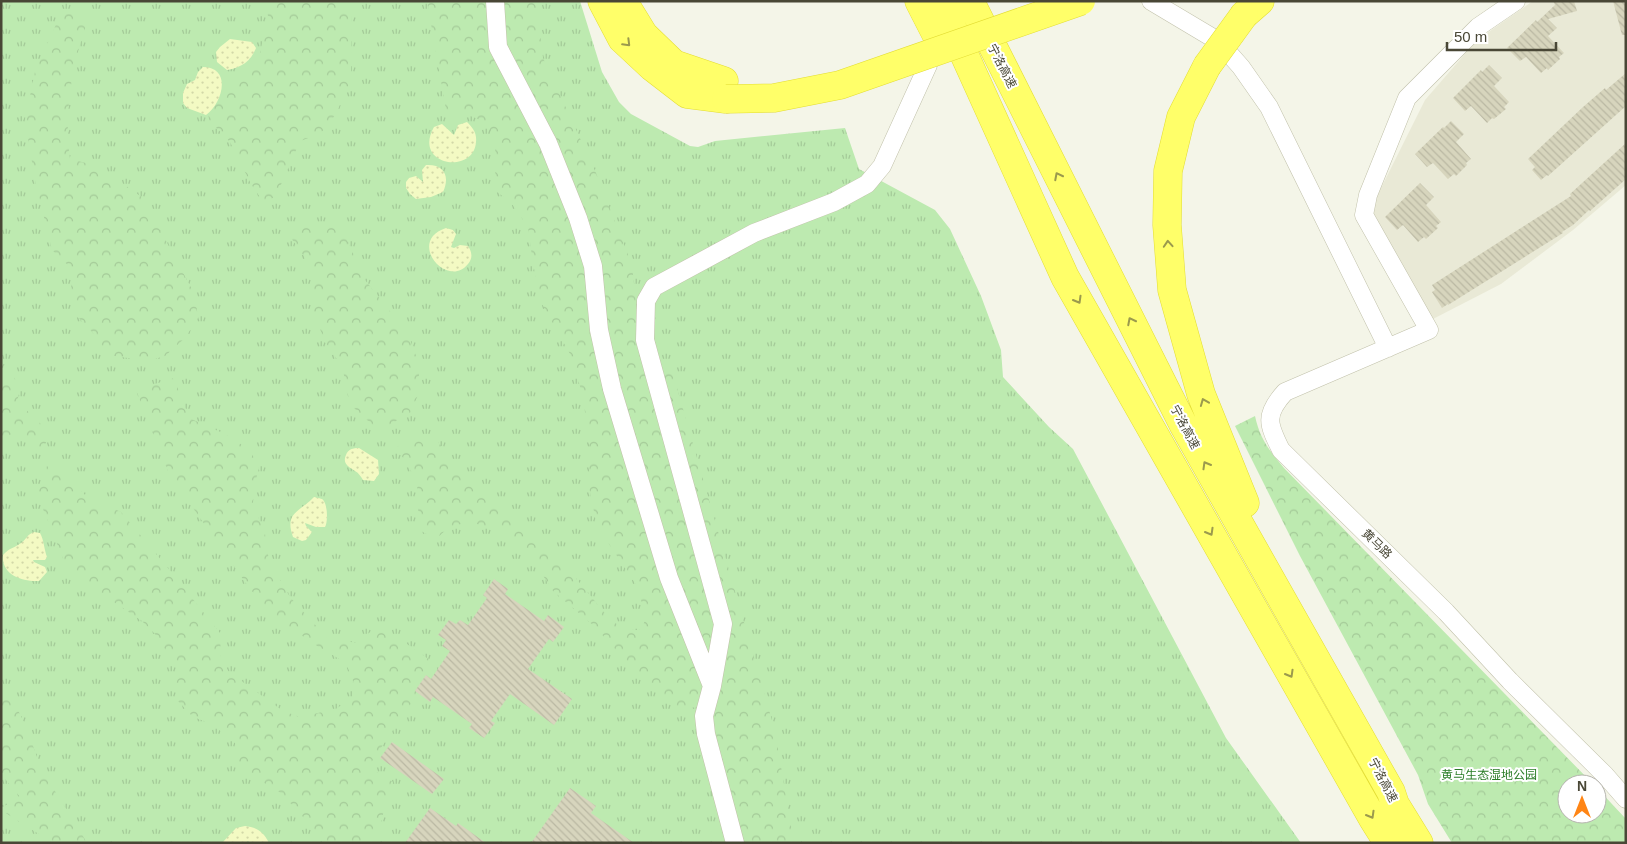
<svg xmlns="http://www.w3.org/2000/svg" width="1627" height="844" font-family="Arial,'Noto Sans SC',sans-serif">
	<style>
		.residential { fill: #e9e9d6 }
		.grass { fill: url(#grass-tufts) }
		.forest { fill: url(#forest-crowns) }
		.sand { fill: url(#sand-dots) }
		.building { fill: url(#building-back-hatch) }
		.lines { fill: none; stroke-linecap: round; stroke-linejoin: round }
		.street-casing { stroke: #c1c1aa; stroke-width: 19 }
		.highway-casing { stroke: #e3dd34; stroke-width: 29 }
		.street { stroke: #fff; stroke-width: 18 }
		.highway { stroke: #ffff69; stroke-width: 28 }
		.highway-bridge-casing { stroke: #e3dd34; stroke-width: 29; stroke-linecap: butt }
		.highway-bridge { stroke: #ffff69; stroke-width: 28 }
		.oneway { stroke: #9b9a4d }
		.labels { text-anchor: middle; stroke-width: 4; stroke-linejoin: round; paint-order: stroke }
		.street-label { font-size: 12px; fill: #494736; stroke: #fff }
		.park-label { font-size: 12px; fill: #2b7d27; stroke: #fff }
	</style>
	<defs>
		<pattern id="grass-tufts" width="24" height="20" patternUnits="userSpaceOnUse" patternTransform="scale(1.25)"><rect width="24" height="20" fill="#bdeab0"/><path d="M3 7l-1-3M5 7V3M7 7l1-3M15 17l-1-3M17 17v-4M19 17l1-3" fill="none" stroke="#a4ca98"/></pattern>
		<pattern id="forest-crowns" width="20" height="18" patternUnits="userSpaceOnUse" patternTransform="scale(1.25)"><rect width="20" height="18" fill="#bdeab0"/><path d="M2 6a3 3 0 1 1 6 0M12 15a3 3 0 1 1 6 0" fill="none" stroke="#a4ca98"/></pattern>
		<pattern id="sand-dots" width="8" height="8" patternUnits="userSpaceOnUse" patternTransform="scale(1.25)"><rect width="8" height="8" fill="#f3fac3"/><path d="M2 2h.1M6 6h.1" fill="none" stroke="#d2d8a8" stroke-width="1.8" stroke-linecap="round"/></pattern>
		<pattern id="building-back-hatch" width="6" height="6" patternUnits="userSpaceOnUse" patternTransform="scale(1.25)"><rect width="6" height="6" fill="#d7d5bd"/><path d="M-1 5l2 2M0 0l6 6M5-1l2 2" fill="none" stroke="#bab8a3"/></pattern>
	</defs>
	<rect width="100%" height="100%" fill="#f4f5e8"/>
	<path class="residential" d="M 1533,1 L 1626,1 L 1626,185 L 1573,230 L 1501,284 L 1431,320 L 1369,212 L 1425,100 L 1477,40 Z"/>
	<path class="grass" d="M 1,1 L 580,1 L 602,72 L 619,102 L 631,114 L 690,146 L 698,147 L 715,141 L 845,128 L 859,169 L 935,210 L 950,229 L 981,296 L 1001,350 L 1003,377 L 1049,427 L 1073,449 L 1226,738 L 1301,843 L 1,843 Z"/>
	<path class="forest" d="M 265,1 L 350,1 L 352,13 L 351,79 L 336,114 L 320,134 L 300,141 L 276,196 L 264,203 L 251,184 L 230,142 L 209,120 L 207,105 L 260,53 L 268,16 Z
		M 427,1 L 536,1 L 543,58 L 596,173 L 632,265 L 641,350 L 671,367 L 775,731 L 792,832 L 802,843 L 740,843 L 710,707 L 675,708 L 647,684 L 594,626 L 553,591 L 533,560 L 505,531 L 469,522 L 449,527 L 436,539 L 419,530 L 417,481 L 397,448 L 402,439 L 436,440 L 479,489 L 569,570 L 608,617 L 624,630 L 641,630 L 646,618 L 637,586 L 597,526 L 589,487 L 589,444 L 583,396 L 570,354 L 542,304 L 533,264 L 528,227 L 512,204 L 495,190 C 494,167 503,130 476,118 C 466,113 456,116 446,110 Z
		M 61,14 L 90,14 C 73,60 63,110 70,159 L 98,166 L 143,198 L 195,295 L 198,318 L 185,338 L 165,356 L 148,361 L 108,355 L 92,332 L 75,314 L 71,291 L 72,269 L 52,250 L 35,180 L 25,120 L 36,67 Z
		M 306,222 L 324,227 L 337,225 L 344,233 L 365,280 L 408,334 L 419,364 L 419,393 L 410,413 L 389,425 L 377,429 L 354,408 L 346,391 L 343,368 L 325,342 L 312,308 L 313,280 L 304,256 L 289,235 L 294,223 Z
		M 1,360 L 21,387 L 17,401 L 46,429 L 46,443 L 38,451 L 23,435 L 14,433 L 1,439 Z
		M 174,378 L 189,418 L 225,434 L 250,450 L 259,468 L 254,487 L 253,504 L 265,534 L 269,561 L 290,597 L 327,638 L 357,643 L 375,628 L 394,635 L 437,665 L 368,767 L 393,782 L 386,798 L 382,820 L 367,840 L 361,843 L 327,843 L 281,793 L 249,774 L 238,762 L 235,743 L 212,724 L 193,717 L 178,701 L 175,683 L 178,669 L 155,634 L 142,621 L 68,571 L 37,494 L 47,466 L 59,466 L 86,496 L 121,512 L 172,573 L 220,633 L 221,660 L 229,672 L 283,711 L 300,717 L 336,709 L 352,697 L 353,681 L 346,663 L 314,644 L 278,619 L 250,589 L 169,474 L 136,390 Z
		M 1255,416 C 1260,439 1269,450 1284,468 L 1593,784 L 1567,784 L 1567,814 L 1597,814 L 1597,788 L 1626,819 L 1626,843 L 1452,843 L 1428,804 L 1418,775 L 1300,556 L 1235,426 Z
		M 1,694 C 24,703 32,751 43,770 C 56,795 73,818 87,843 L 53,843 L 1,810 L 1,808 L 20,797 L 1,774 Z"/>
	<path class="sand" d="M 230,39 L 252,42 L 256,48 C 251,61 241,68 227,70 L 217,62 L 216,52 L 220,47 Z
		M 203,67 C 232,67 223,103 206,115 L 187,108 L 183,103 L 183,93 L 187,84 L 195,80 L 198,72 Z
		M 467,122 C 473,128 477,133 476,142 C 474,175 412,166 434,127 L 442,124 L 454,135 L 458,125 Z
		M 426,165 C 445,164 450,177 443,192 L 431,197 L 416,199 L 410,194 L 406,188 L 406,182 L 409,178 L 416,176 L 423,182 L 422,170 Z
		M 446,228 L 453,230 L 456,234 L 451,247 L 454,248 L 460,245 L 468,246 C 472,252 473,258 468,264 C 447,290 406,241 446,228 Z
		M 359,448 L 378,460 L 379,474 L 374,481 L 363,480 C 361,477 359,473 355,471 C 349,467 342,464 346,455 C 348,449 353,448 359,448 Z
		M 314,497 C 314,497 322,499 322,499 C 328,503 328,522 325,527 L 316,527 L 305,523 L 306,526 L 312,532 L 306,540 L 302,541 L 293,537 C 284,512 300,512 314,497 Z
		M 34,532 L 40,533 C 44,540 44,549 47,557 L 45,560 L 33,560 L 34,562 L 45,567 L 47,572 L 39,581 C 23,582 1,575 3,555 C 10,547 15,548 21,543 C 27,539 26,535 34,532 Z
		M 245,826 C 256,827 264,832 269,843 L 250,843 L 248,841 L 245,843 L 222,843 L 236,828 Z"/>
	<path class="building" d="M 1553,1 L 1574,1 L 1577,11 L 1548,19 L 1557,28 L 1548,36 L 1564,53 L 1559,57 L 1560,59 L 1548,70 L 1547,68 L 1541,73 L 1526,57 L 1520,61 L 1507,48 L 1536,20 L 1537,22 L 1555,5 Z
		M 1613,1 L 1626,1 L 1626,35 L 1622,35 Z
		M 1489,65 L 1502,78 L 1494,86 L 1509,102 L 1504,107 L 1506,109 L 1494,119 L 1492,118 L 1487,123 L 1471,106 L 1465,111 L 1453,98 L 1481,70 L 1482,72 Z
		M 1626,73 L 1626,106 L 1548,176 L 1547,175 L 1541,180 L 1532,170 L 1535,167 L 1528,159 L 1583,107 L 1605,88 L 1606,90 Z
		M 1451,121 L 1464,134 L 1456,142 L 1471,159 L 1466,163 L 1467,165 L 1456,176 L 1454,174 L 1448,179 L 1433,163 L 1427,167 L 1415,154 L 1443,127 L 1444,128 Z
		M 1626,143 L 1626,179 L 1590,211 L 1589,210 L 1573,225 L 1562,232 L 1563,233 L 1448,305 L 1448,304 L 1442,308 L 1432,292 L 1435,290 L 1432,285 L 1571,196 L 1570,194 Z
		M 1420,183 L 1434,197 L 1426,205 L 1441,222 L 1436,226 L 1438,228 L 1426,239 L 1424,237 L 1418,242 L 1403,225 L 1397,230 L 1385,217 Z
		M 494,579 L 508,589 L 505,594 L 544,621 L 548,615 L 564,627 L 553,642 L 549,639 L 528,669 L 572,699 L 554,725 L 510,694 L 491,721 L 495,723 L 484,738 L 469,728 L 472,724 L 433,697 L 430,702 L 415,691 L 426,675 L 431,679 L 450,651 L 442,646 L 446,640 L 438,635 L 449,620 L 456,624 L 460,620 L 468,625 L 487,598 L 483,595 Z
		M 392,742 L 444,779 L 432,794 L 380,758 Z
		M 570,788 L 596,806 L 591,813 L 634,843 L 531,843 Z
		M 430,808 L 456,826 L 458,823 L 486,843 L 405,843 Z"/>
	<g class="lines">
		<g class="street-casing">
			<path id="street" d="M 495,1 L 498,47 L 548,143 L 578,218 L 593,266 L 599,330 L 612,389 L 669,578 L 712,686 L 704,716 L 706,734 L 735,843
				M 1151,1 L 1218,41 L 1241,67 L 1269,107 L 1388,348
				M 1516,1 L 1478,27 L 1407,98 L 1368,195 L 1364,215 L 1429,330 L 1285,392 C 1264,415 1268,424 1281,450 L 1446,612 L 1510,681 L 1605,775 L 1626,799
				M 712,686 L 723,624 L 645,340 L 646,301 L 654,287 L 754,233 L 834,202 L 867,184 L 882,166 L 928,65"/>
		</g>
		<g class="highway-casing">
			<path id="highway" d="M 602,1 L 622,39 L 652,67 L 687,94 L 726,99
				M 623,1 L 644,35 L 674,64 L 724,81
				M 919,1 L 941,44
				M 940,1 L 1065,277 L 1373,819 L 1388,843
				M 970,1 L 1183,424 L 1391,792 L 1395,804 L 1419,843
				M 1244,15 L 1260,1
				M 1207,66 L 1181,117 L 1168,171 L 1167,225 L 1172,290 L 1201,394 L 1245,503"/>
		</g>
		<use href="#street" class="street"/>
		<use href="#highway" class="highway"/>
		<g class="highway-bridge-casing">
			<path id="highway-bridge" d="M 1207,66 L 1244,15
				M 726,99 L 774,98 L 840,85 L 1081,1"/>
		</g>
		<use href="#highway-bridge" class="highway-bridge"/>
	</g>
	<defs><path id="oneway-chevron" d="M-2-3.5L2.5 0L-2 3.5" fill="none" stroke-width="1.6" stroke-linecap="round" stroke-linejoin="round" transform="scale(1.25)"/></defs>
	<g class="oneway">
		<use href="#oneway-chevron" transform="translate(627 43) rotate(45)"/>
		<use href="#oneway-chevron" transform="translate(1058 176) rotate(-117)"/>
		<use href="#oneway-chevron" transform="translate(1168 244) rotate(-94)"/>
		<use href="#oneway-chevron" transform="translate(1078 300) rotate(60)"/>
		<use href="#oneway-chevron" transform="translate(1131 321) rotate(-117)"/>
		<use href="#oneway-chevron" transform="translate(1204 402) rotate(-112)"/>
		<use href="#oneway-chevron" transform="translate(1206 465) rotate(-120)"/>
		<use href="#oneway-chevron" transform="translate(1210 532) rotate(60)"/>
		<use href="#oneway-chevron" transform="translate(1290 674) rotate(60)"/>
		<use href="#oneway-chevron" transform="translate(1371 815) rotate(60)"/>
	</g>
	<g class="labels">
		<g class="street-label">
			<text transform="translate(1002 66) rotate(63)" y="4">宁洛高速</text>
			<text transform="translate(1185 427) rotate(62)" y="4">宁洛高速</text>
			<text transform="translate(1377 544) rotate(44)" y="4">黄马路</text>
			<text transform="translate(1383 780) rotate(63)" y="4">宁洛高速</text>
		</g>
		<g class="park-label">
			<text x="1489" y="779">黄马生态湿地公园</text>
		</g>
	</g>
	<rect width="1627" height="844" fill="none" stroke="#494736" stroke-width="5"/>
	<g transform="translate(1582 799)"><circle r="24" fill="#ffffff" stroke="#b6b5af"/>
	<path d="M0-4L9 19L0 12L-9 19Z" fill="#ff8515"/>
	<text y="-8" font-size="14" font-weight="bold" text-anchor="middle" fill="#494736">N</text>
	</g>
	<path d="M1447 42v8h109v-8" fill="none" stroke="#494736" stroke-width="2.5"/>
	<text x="1454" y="42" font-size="15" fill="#494736" stroke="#ffffff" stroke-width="4" paint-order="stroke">50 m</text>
</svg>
